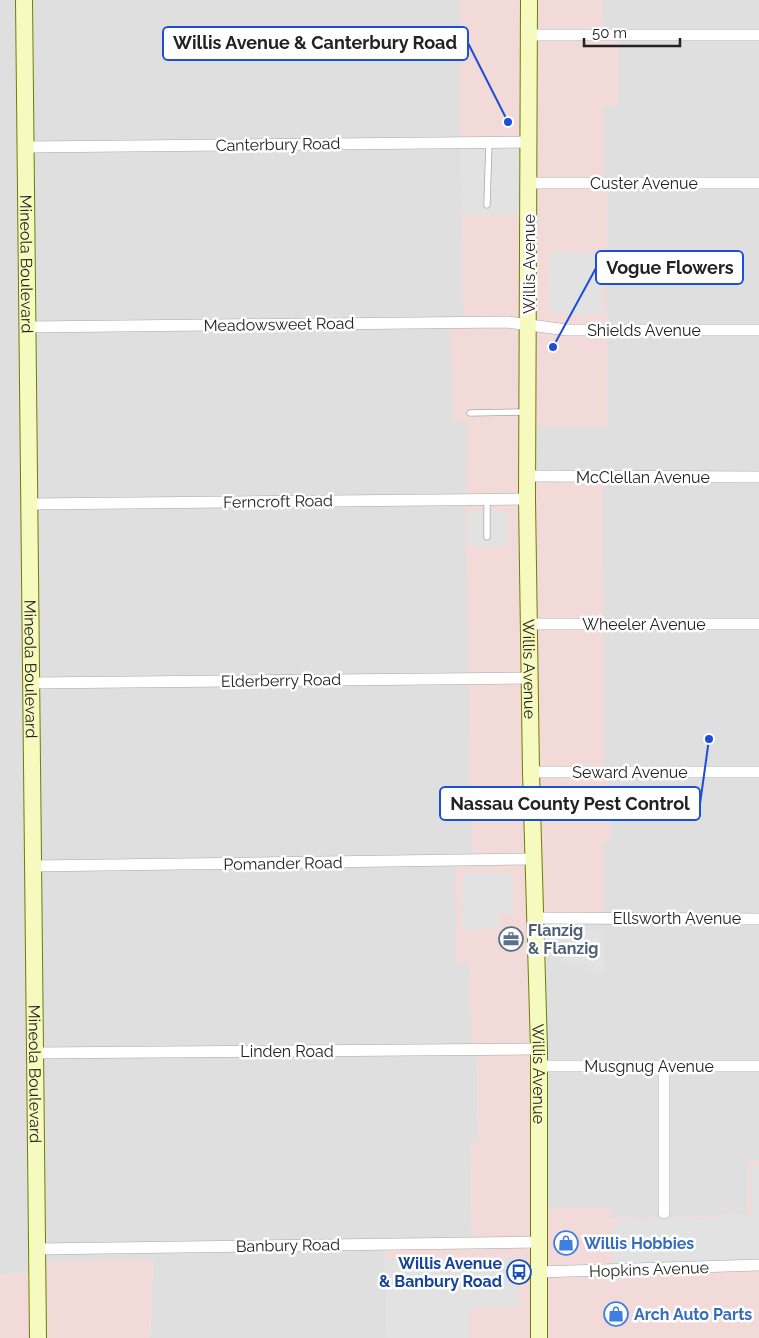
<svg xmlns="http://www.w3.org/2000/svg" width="759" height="1338" font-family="Raleway,sans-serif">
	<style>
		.residential { fill: #e0dfdf }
		.commercial { fill: #f2dad9 }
		.parking { fill: #e2e2e2 }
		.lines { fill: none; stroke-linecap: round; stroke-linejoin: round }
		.lane-casing { stroke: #a9a9a9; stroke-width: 7 }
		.street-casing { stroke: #a9a9a9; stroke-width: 12 }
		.secondary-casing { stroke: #707d05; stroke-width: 18 }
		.lane { stroke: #fff; stroke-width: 5.5 }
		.street { stroke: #fff; stroke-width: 11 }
		.secondary { stroke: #f7fabf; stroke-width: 16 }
		.labels { text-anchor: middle; stroke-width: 5; stroke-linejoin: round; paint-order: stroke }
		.street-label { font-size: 16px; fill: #222; stroke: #fff }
		.service-label { font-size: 16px; font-weight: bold; fill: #4e5e75; stroke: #fff; text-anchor: start }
		.shop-label { font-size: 16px; font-weight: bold; fill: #366cbe; stroke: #fff; text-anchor: start }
		.transit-label { font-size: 16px; font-weight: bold; fill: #164399; stroke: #fff; text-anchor: end }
		.leader { fill: none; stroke: #1d4ed8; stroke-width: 2 }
		.callout-dot { fill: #1d4ed8; stroke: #fff; stroke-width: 2 }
		.callout { fill: #fff; stroke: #1d4ed8; stroke-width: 2 }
		.callout-label { font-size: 18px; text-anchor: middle; font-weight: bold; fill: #222 }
	</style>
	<rect width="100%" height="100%" fill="#f2efe9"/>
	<path class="residential" d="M 0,0 L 759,0 L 759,1160 L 749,1160 L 748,1215 L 609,1219 L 609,1208 L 539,1208 L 477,1050 L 478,1141 L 471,1142 L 472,1243 L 385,1244 L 387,1338 L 150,1338 L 153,1260 L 35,1273 L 0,1274 Z"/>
	<path class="commercial" d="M 460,0 L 603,0 L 604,35 L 619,35 L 619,105 L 604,106 L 604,181 L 607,182 L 607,426 L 528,428 L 527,475 L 603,478 L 604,772 L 610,773 L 610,842 L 604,843 L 604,917 L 536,918 L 539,1208 L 609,1208 L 610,1219 L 748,1215 L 749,1160 L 759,1160 L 759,1338 L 387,1338 L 385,1244 L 472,1242 L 471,1142 L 478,1141 L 477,1050 L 472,1050 L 469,962 L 456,962 L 455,861 L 472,860 L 466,547 L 467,422 L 453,422 L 450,323 L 463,322 L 460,142 Z
		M 153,1260 L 150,1338 L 0,1338 L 0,1274 L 35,1273 L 35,1261 Z"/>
	<path class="parking" d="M 460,142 L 529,142 L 529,215 L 461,215 Z
		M 556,252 L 602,253 L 603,314 L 551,314 L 549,253 Z
		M 468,511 L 507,511 L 507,546 L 469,546 Z
		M 463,873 L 513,874 L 512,914 L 498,913 L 498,927 L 483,927 L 483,930 L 462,930 Z
		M 576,930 L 603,930 L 605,973 L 586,973 L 585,965 L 562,965 L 561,936 L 576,935 Z
		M 752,1165 L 759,1165 L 759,1262 L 612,1265 L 613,1226 L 631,1220 L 751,1216 Z
		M 518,1258 L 519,1307 L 470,1308 L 470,1338 L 387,1338 L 385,1260 Z"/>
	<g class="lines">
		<g class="lane-casing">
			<path id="lane" d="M 487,205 L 489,142
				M 470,413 L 525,412
				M 487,537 L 487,500"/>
		</g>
		<g class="street-casing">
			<path id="street" d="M 529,35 L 759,35
				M 26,147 L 529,142
				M 529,183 L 759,183
				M 28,327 L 507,322 L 567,330 L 759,330
				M 527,476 L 759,477
				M 30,504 L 527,499
				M 529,624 L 759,624
				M 32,683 L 530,678
				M 531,772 L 759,772
				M 33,866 L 533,859
				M 535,918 L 759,919
				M 36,1053 L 539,1049
				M 539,1066 L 759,1066
				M 664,1066 L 664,1213
				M 37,1249 L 539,1242
				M 539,1272 L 759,1265"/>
		</g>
		<g class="secondary-casing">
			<g id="secondary">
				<path id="s1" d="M 24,0 L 38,1338"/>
				<path id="s2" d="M 529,0 L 527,499 L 531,772 L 539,1049 L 539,1338"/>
			</g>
		</g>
		<use href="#lane" class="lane"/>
		<use href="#street" class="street"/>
		<use href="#secondary" class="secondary"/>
	</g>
	<defs>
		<g id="office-ring" transform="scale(1.25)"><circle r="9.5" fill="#fff" stroke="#5c6f8a" stroke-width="1.5"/><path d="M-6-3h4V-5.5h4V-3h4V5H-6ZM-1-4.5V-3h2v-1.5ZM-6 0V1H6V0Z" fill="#5c6f8a"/></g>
		<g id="shop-ring" transform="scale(1.25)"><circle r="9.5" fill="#fff" stroke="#3f7fe0" stroke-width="1.5"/><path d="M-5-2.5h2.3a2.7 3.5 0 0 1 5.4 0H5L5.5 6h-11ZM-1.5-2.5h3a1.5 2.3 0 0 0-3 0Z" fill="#3f7fe0"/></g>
		<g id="bus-ring" transform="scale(1.25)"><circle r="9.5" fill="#fff" stroke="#1a4fb4" stroke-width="1.5"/><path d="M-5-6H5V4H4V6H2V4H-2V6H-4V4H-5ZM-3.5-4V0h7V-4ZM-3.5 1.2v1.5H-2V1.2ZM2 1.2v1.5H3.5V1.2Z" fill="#1a4fb4"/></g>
	</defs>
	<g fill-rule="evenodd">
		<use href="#office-ring" x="511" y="939"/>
		<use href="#shop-ring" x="566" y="1243"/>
		<use href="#bus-ring" x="519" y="1272"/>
		<use href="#shop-ring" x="616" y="1314"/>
	</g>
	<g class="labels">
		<g class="street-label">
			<text transform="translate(278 144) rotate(-1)" y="6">Canterbury Road</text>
			<text x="644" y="189">Custer Avenue</text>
			<text dy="6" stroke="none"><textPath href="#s1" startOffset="264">Mineola Boulevard</textPath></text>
			<text transform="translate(529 264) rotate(-90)" y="6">Willis Avenue</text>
			<text transform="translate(279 324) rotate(-1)" y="6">Meadowsweet Road</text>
			<text x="644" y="336">Shields Avenue</text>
			<text x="643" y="483">McClellan Avenue</text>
			<text transform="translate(278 501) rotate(-1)" y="6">Ferncroft Road</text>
			<text x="644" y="630">Wheeler Avenue</text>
			<text dy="6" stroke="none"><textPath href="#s1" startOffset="669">Mineola Boulevard</textPath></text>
			<text dy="6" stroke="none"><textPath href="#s2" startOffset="669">Willis Avenue</textPath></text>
			<text transform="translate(281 680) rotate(-1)" y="6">Elderberry Road</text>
			<text x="630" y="778">Seward Avenue</text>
			<text transform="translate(283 863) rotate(-1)" y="6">Pomander Road</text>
			<text x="677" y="924">Ellsworth Avenue</text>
			<text x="287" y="1057">Linden Road</text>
			<text x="649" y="1072">Musgnug Avenue</text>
			<text dy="6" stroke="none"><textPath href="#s1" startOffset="1074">Mineola Boulevard</textPath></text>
			<text dy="6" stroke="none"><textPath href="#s2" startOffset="1074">Willis Avenue</textPath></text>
			<text transform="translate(288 1245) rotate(-1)" y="6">Banbury Road</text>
			<text transform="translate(649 1269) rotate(-2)" y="6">Hopkins Avenue</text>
		</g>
		<g class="service-label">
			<text x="528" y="936">Flanzig<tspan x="528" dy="18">&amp; Flanzig</tspan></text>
		</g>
		<g class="shop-label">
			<text x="584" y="1249">Willis Hobbies</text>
			<text x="634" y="1320">Arch Auto Parts</text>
		</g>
		<g class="transit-label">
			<text x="502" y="1269">Willis Avenue<tspan x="502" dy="18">&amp; Banbury Road</tspan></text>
		</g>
	</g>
	<path class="leader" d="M508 122L468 43M553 347L596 268M709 739L700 804"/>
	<g class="callout-dot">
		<circle cx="508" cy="122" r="5"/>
		<circle cx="553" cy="347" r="5"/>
		<circle cx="709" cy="739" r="5"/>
	</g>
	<g class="callout">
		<rect x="163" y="27" width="305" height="33" rx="5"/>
		<rect x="596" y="251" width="147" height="33" rx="5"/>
		<rect x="440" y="787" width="260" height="33" rx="5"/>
	</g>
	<g class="callout-label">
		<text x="315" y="49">Willis Avenue &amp; Canterbury Road</text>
		<text x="670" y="274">Vogue Flowers</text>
		<text x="570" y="810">Nassau County Pest Control</text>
	</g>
	<path d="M584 38v8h96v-8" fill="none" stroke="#222222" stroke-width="2.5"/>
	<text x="592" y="38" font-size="15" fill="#222222" stroke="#ffffff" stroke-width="4" paint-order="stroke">50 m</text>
</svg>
